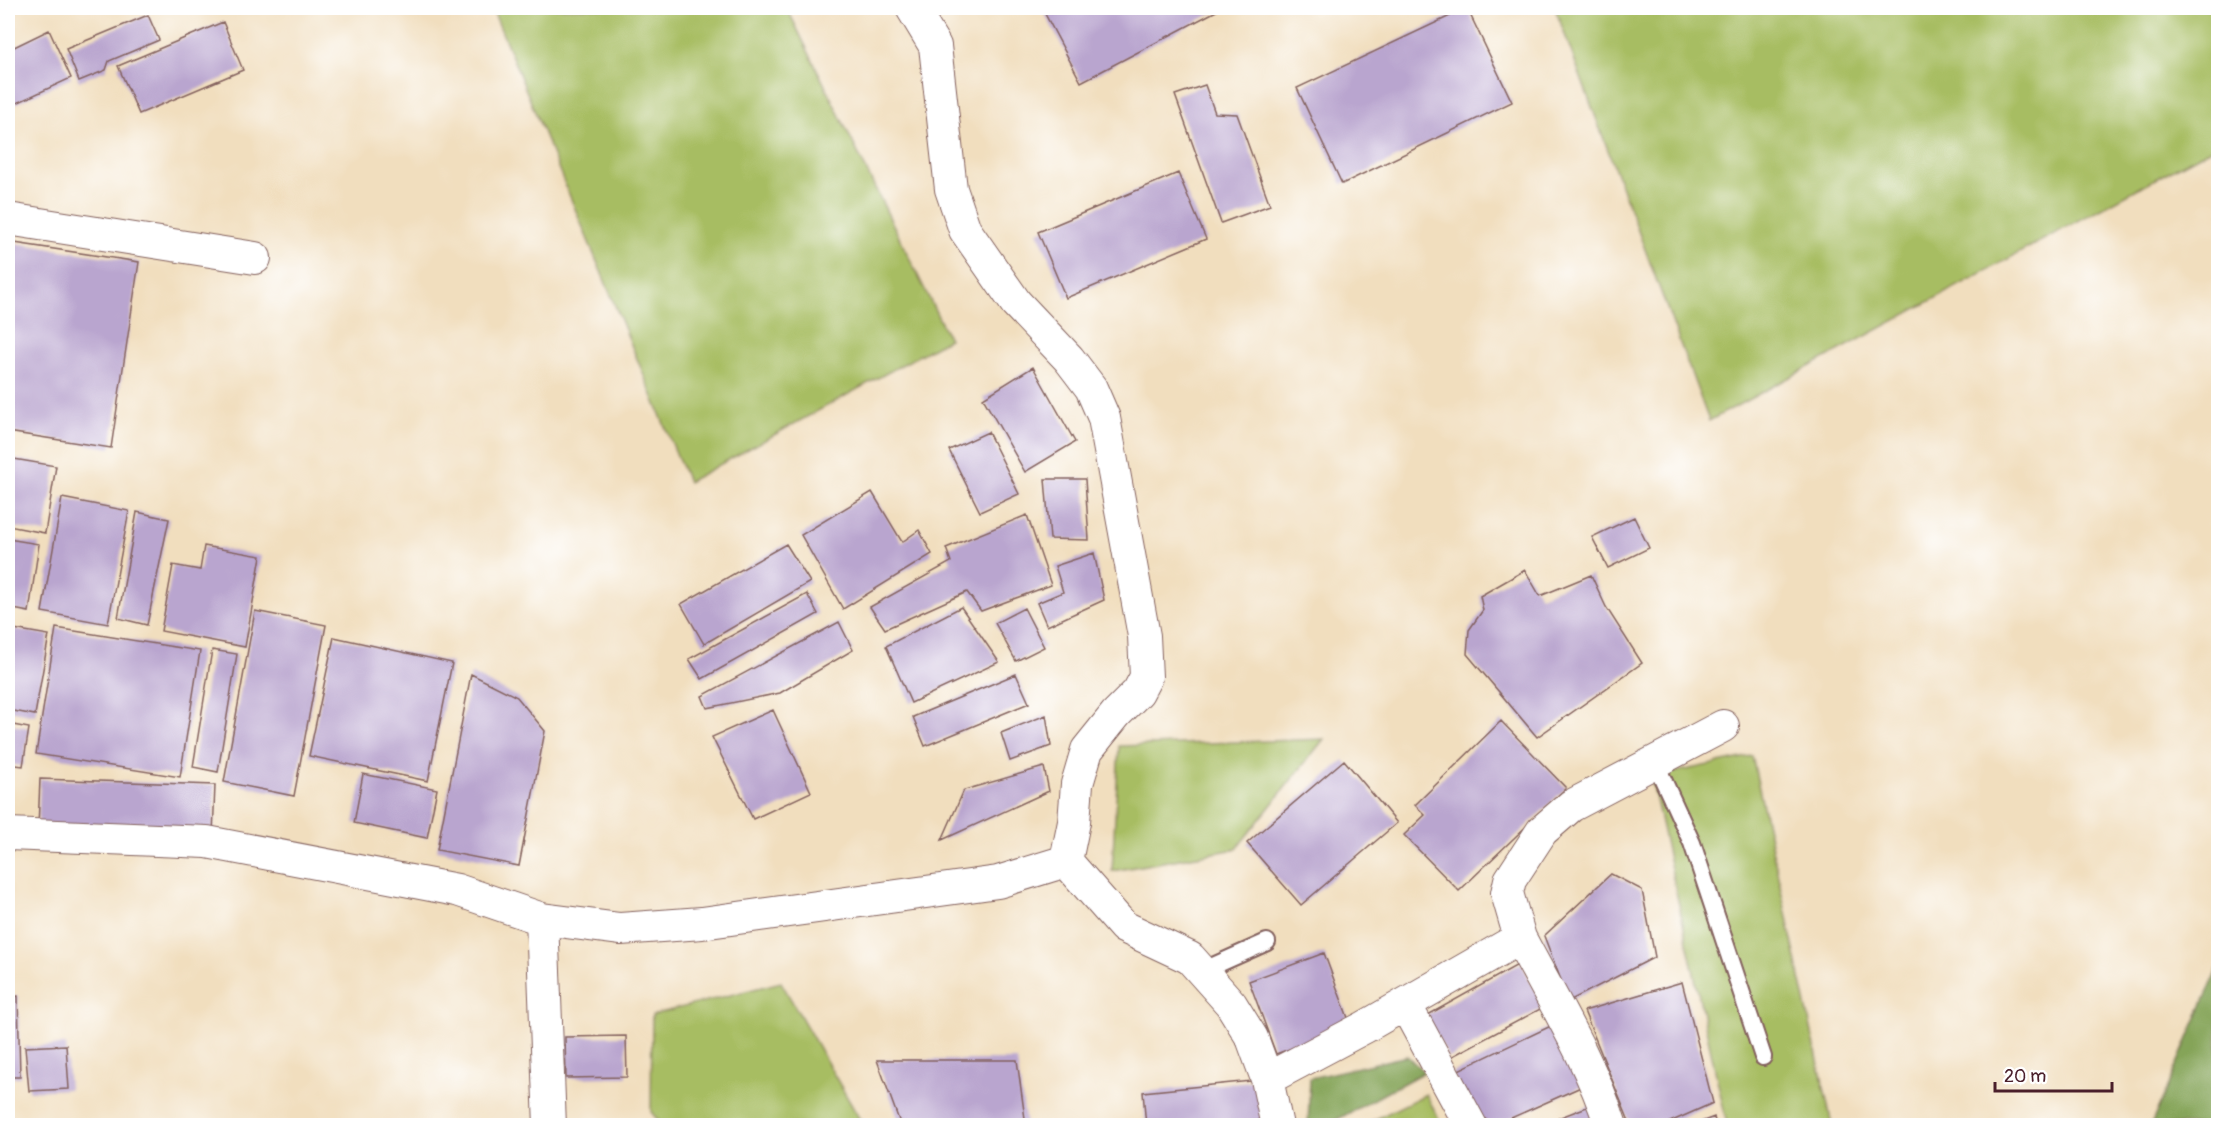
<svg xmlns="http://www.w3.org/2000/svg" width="2226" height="1133" font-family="Pangolin,sans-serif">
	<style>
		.green { fill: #a7bd62; stroke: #786e46; stroke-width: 1.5 }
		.forest { fill: #85a458; stroke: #686242; stroke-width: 1.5 }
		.building { fill: #b9a5cf }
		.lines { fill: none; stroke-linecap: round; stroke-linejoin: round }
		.lane-casing { stroke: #84625e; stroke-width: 20 }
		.street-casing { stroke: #84625e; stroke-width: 34 }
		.lane { stroke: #fff; stroke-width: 16 }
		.street { stroke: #fff; stroke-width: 32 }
	</style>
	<rect width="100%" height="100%" fill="#fff"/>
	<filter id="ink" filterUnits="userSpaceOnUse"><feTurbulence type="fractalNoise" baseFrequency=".0167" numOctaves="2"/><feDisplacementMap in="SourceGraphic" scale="12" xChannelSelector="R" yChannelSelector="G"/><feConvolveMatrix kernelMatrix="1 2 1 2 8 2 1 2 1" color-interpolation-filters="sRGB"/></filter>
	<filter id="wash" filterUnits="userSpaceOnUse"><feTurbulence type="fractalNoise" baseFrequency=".008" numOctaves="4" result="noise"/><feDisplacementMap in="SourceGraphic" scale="24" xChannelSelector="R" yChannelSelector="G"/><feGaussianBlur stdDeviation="1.35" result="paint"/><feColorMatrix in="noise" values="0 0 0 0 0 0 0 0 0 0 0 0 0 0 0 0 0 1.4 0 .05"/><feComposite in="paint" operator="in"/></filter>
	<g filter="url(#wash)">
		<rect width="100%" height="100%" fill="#f1debe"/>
		<path class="green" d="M 492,8 L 787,8 L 949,339 L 688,482 Z
			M 1555,8 L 2218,8 L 2218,145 L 1709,421 Z
			M 1324,739 L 1236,849 L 1112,871 L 1119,746 Z
			M 1752,756 L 1832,1125 L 1727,1125 L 1651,777 Z
			M 781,982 L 863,1125 L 662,1125 L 651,1112 L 652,1015 Z
			M 1426,1094 L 1442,1125 L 1364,1125 Z"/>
		<path class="forest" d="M 2218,968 L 2218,1125 L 2151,1125 Z
			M 1407,1056 L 1424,1072 L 1327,1125 L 1308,1126 L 1310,1078 Z"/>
		<g id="blocks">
			<path class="building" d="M 1047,8 L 1222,8 L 1081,82 L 1043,10 Z
				M 1467,8 L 1512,102 L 1342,184 L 1297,88 Z
				M 148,15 L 159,40 L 109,61 L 106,70 L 79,81 L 66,49 Z
				M 223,22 L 243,70 L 139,114 L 118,66 Z
				M 49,30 L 71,78 L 8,107 L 8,50 Z
				M 1205,85 L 1215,113 L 1237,114 L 1270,205 L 1221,223 L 1175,95 Z
				M 1178,173 L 1206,239 L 1066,298 L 1038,232 Z
				M 8,242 L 139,262 L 111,448 L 8,432 Z
				M 1033,367 L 1075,442 L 1025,472 L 983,398 Z
				M 988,432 L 1019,494 L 980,512 L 949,450 Z
				M 8,458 L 56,466 L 45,533 L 8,526 Z
				M 1045,479 L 1085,479 L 1089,540 L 1050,539 Z
				M 872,492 L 902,542 L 919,530 L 932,554 L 843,609 L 801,535 Z
				M 62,498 L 129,511 L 108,624 L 42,612 Z
				M 137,512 L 169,519 L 147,625 L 118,618 Z
				M 1027,515 L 1051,585 L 981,611 L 967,592 L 885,629 L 870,607 L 951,562 L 946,548 Z
				M 1634,517 L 1649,548 L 1608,568 L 1592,537 Z
				M 8,539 L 39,544 L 29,612 L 8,608 Z
				M 786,544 L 810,582 L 704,644 L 681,604 Z
				M 204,546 L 261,556 L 245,647 L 161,631 L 173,565 L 200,570 Z
				M 1094,553 L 1104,600 L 1047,626 L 1037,603 L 1063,592 L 1055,566 Z
				M 1525,570 L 1540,596 L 1591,575 L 1606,607 L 1642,663 L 1537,737 L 1467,654 L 1469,630 L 1483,610 L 1480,596 Z
				M 807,594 L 818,614 L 702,679 L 689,659 Z
				M 961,607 L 999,662 L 911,703 L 886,646 Z
				M 1024,608 L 1044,647 L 1016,661 L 995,623 Z
				M 255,611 L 326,625 L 294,796 L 224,782 Z
				M 839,622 L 853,650 L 780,693 L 707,708 L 702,696 Z
				M 8,628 L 49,635 L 35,715 L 8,710 Z
				M 56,628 L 200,651 L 180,777 L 36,754 Z
				M 334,637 L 452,663 L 428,781 L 309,756 Z
				M 212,650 L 237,654 L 218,772 L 193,767 Z
				M 471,674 L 517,697 L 545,731 L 519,866 L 437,850 Z
				M 1016,674 L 1029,703 L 925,746 L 913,717 Z
				M 773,710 L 811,792 L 753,819 L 712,737 Z
				M 1046,715 L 1051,746 L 1010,761 L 1001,733 Z
				M 1501,721 L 1566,788 L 1459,891 L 1404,835 L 1425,815 L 1415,805 Z
				M 8,724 L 29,728 L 23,766 L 8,764 Z
				M 1344,760 L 1397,823 L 1301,905 L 1247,843 Z
				M 1044,767 L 1049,791 L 942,840 L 964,790 Z
				M 363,774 L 437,789 L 427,838 L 354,823 Z
				M 40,779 L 215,785 L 213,835 L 38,828 Z
				M 1611,874 L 1642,890 L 1655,957 L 1569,1001 L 1544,936 Z
				M 1324,953 L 1351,1026 L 1276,1054 L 1249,981 Z
				M 1521,963 L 1544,1007 L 1449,1058 L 1426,1016 Z
				M 1682,982 L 1713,1103 L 1661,1126 L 1631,1126 L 1584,1011 Z
				M 18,996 L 20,1077 L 8,1077 L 8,997 Z
				M 1555,1024 L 1583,1086 L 1493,1126 L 1479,1126 L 1452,1073 Z
				M 626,1036 L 627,1077 L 566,1078 L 565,1037 Z
				M 66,1045 L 69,1089 L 29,1091 L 25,1047 Z
				M 877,1060 L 1017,1060 L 1026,1126 L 901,1126 Z
				M 1261,1080 L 1266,1126 L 1146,1126 L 1143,1092 Z
				M 1592,1105 L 1599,1126 L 1540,1126 L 1540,1125 Z
				M 1714,1117 L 1716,1126 L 1693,1126 L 1693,1125 Z"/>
		</g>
	</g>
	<g filter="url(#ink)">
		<use href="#blocks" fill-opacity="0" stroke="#84625e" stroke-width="1.5"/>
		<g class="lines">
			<g class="lane-casing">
				<path id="lane" d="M 1655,762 L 1692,843 L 1763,1057
					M 1202,971 L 1267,942"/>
			</g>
			<g class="street-casing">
				<path id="street" d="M 912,8 L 935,46 L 951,189 L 965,230 L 1016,303 L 1069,359 L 1091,388 L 1104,418 L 1144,636 L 1146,677 L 1138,692 L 1116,714 L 1087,750 L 1077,784 L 1074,822 L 1066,861 L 1124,927 L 1190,958 L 1231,1004 L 1252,1038 L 1267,1079 L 1277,1126
					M 8,219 L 255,258
					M 8,834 L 207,842 L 457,890 L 542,919 L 620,929 L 702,923 L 998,882 L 1066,861
					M 542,919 L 550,1126
					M 1520,938 C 1552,999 1590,1060 1611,1126
					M 1405,1004 L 1471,1126
					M 1267,1079 L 1365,1027 L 1520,938 L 1507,893 L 1510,880 L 1542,831 L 1571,806 L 1723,726"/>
			</g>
			<use href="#lane" class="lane"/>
			<use href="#street" class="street"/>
		</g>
	</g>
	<rect width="2226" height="1133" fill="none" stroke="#fff" stroke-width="30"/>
	<path d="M1995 1082v9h117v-9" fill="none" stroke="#4a1f2b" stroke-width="3"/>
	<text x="2004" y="1082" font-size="18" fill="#4a1f2b" stroke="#ffffff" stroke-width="4.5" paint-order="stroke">20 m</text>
</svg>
